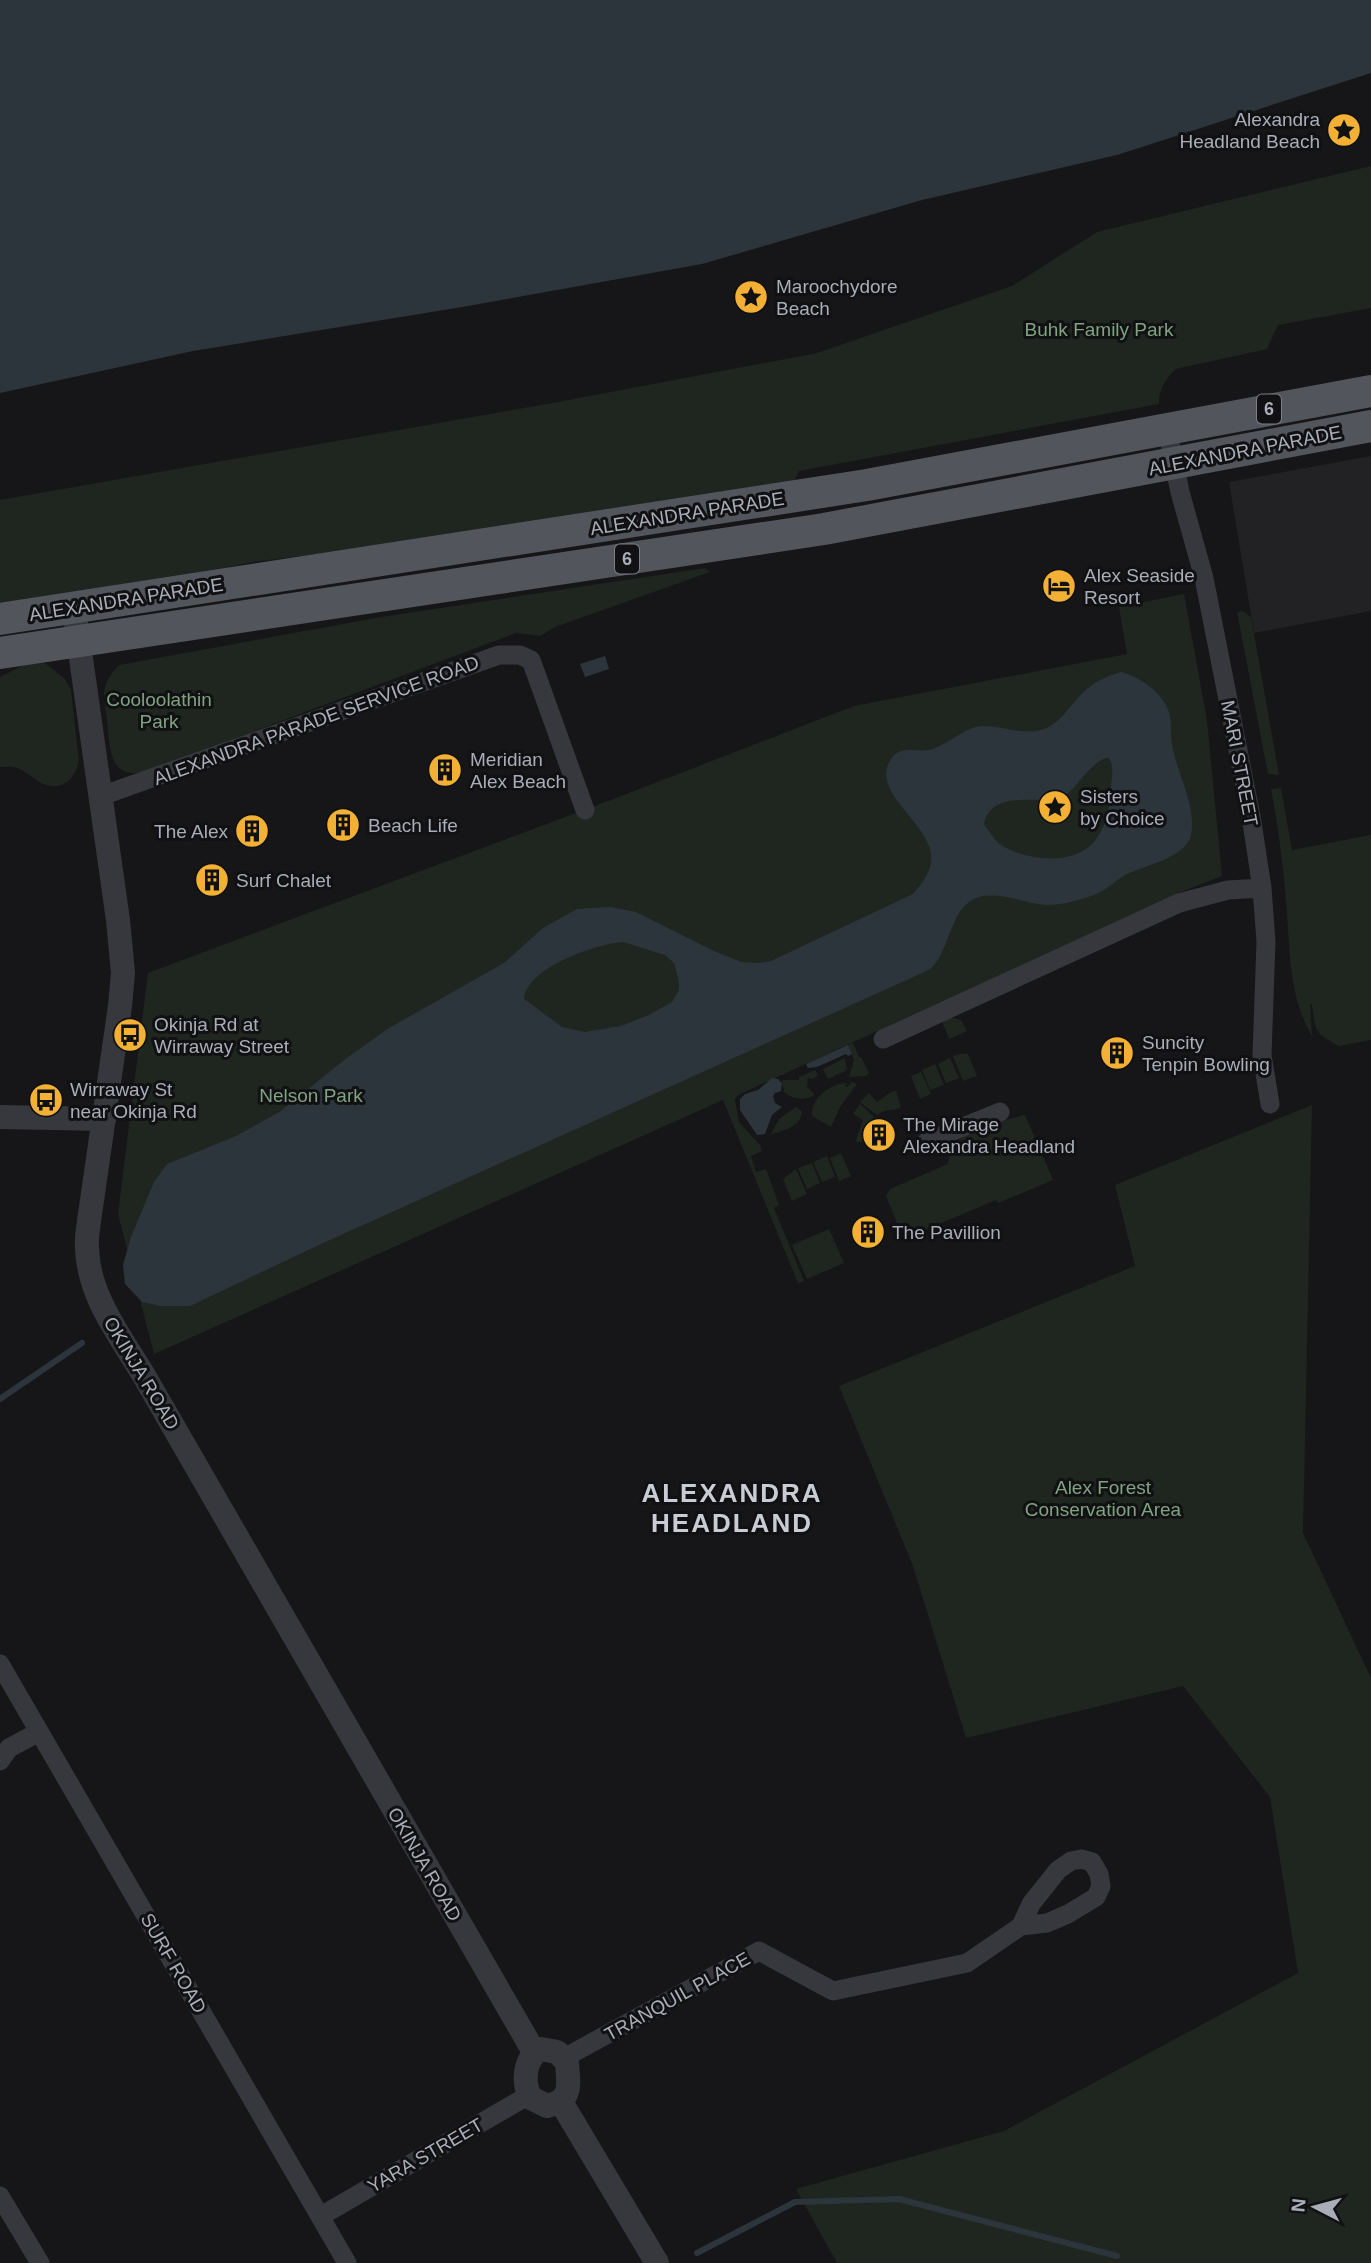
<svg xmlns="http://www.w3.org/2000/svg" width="1371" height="2263" font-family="Arial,sans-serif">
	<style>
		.built { fill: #222225 }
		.green { fill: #1e261f }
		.water { fill: #2c353c; fill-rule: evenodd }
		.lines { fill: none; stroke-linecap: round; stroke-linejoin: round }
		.stream { stroke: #2c353c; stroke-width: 6 }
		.minor { stroke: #37383d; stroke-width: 19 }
		.tertiary { stroke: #37383d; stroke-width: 24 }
		.primary { stroke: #53555c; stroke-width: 32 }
		.labels { text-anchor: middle; stroke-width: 6; stroke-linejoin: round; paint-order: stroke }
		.shield { fill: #111113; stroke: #7b7e86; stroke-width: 2 }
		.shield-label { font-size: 18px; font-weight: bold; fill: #a8adb8 }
		.poi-label { font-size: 19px; fill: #a8adb8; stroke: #111113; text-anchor: start }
		.park-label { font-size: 19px; fill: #7fa381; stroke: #111113 }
		.street-label { font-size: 19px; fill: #a8adb8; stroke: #111113 }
		.district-label { font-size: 26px; font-weight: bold; letter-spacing: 2px; fill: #c9ccd4; stroke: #111113 }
	</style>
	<rect width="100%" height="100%" fill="#161618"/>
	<path class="built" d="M 1371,456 L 1371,611 L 1254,633 L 1229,482 Z"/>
	<path class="green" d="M 1371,166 L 1371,308 L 1278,325 L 1267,349 L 1176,369 C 1165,380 1159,388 1159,404 L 799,471 L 794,482 L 442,539 L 252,562 L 164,582 L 0,609 L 0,500 L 558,402 L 817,353 L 1012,286 L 1097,232 Z
		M 705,568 L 710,572 L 555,627 L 540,636 L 516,633 L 145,772 C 108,780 110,746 107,720 C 106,710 102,697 105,688 C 107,678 113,672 119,665 L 381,617 Z
		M 1184,594 L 1207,720 L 1222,876 L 1181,892 L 738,1095 L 735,1100 L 739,1122 L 760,1145 L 762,1151 L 751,1156 L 756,1172 L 766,1169 L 779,1205 L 774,1208 L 804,1281 L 798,1283 L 723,1100 L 154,1354 L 118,1214 L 148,973 L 616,798 L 854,706 L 1127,654 L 1119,607 Z
		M 1243,611 L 1251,617 L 1279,775 L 1268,774 L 1237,612 Z
		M 45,663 L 65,679 L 71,690 L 79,762 C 75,778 64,790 46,785 C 36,782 27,771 17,768 C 12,766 5,767 0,767 L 0,677 L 26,664 Z
		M 1281,788 L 1292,850 L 1371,835 L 1371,1040 L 1339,1046 C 1314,1032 1316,1033 1312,1005 L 1310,1003 L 1312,1036 C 1288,996 1290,946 1286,901 C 1283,863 1278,826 1271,789 Z
		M 949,1017 L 961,1020 L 967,1031 L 949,1039 L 942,1021 Z
		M 853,1043 L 859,1057 L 861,1057 L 869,1073 L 866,1076 L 849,1077 L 854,1060 L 848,1045 Z
		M 960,1054 L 968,1054 L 977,1076 L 963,1081 L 953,1056 Z
		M 845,1058 L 847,1070 L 828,1079 L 823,1069 Z
		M 950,1058 L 959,1078 L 946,1083 L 938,1064 Z
		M 935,1064 L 944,1085 L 930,1090 L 922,1070 Z
		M 815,1070 L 818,1075 L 813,1079 L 808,1078 L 807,1087 L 814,1093 L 813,1096 C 802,1101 793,1099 784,1092 L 782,1080 L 799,1080 L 799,1077 Z
		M 921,1072 L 931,1094 L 920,1099 L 911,1076 Z
		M 852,1082 L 857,1084 L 840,1107 L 831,1127 L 812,1116 C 811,1097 831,1083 848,1083 L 845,1086 L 847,1087 Z
		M 896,1091 L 901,1107 C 893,1112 885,1108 877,1115 L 860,1102 L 869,1093 L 877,1102 L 891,1092 Z
		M 860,1104 L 874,1117 C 874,1126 871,1133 876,1141 L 870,1147 L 862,1142 L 857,1142 L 856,1140 L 863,1120 L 853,1114 Z
		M 1312,1105 L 1303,1533 L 1371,1678 L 1371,2263 L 837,2263 L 796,2189 L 1004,2131 L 1298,1973 L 1270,1797 L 1183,1686 L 966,1738 L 913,1566 L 839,1386 L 1135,1266 L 1115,1185 Z
		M 796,1107 L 802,1111 C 802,1126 784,1131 771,1134 L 779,1119 Z
		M 1025,1115 L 1053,1180 L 998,1203 L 996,1200 L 908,1237 L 901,1233 L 886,1196 L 890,1189 L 948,1164 C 949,1157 951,1148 956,1143 C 969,1130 1008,1119 1025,1115 Z
		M 841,1153 L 851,1176 L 839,1181 L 830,1158 Z
		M 827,1156 L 835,1177 L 822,1182 L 813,1162 Z
		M 812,1163 L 820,1183 L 807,1189 L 798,1168 Z
		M 796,1169 L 807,1194 L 792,1201 L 783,1179 Z
		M 829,1229 L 844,1263 L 807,1279 L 792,1245 Z"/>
	<path class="water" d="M 0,0 L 1371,0 L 1371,73 L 1117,155 L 922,200 L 702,264 L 462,307 L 193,351 L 0,393 Z
		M 605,656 L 609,669 L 585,677 L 580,664 Z
		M 1121,672 C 1141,677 1166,695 1170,716 C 1171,723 1171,731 1171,737 C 1174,770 1197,802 1191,835 C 1186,858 1142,866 1125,875 C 1115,881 1105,891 1094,895 C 1080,900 1062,905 1047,905 C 1025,904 1001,891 979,897 C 950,906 951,947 933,966 C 930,970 924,972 920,974 L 321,1244 L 190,1306 L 161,1306 L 142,1302 L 125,1284 L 123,1265 L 131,1237 L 154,1182 L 167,1164 L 236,1136 L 281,1111 L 348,1057 L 389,1028 L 504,963 L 543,928 L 577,909 L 611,907 L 636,912 L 714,951 L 741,962 L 759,963 L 771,961 L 913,894 C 920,886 927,877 930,867 C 942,827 867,796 891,759 C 902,743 921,755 935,748 C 952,742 964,727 983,726 C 1002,726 1022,735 1041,730 C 1060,726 1073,700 1088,688 C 1097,680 1109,676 1121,672 ZM 1105,758 L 1109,758 C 1115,767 1111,779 1111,789 C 1110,807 1105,831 1092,844 C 1071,866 1024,860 1001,845 C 994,840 989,830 984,824 C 991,789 1037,804 1061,798 C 1073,794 1086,767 1105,758 ZM 623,942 L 665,955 L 674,963 L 679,981 L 679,990 L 672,1002 L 649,1015 L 621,1026 L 585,1032 L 562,1027 L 524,999 C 527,967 596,944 623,942 Z
		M 848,1045 L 852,1054 L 848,1056 L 846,1054 L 817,1067 L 808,1068 L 806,1064 Z
		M 772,1078 L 778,1079 L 782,1083 L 781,1091 L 775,1093 L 773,1096 L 775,1103 L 782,1107 L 772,1115 L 765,1134 L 757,1135 L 740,1110 L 740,1099 L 745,1094 L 758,1090 Z"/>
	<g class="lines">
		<path class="stream" d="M 0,1399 L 82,1343
			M 697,2253 L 795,2202 L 899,2199 L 1117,2256"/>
		<path class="minor" d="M 1167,428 L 1180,492 L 1204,578 L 1251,816 L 1262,888 L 1266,942 L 1262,1055 L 1270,1104
			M 101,796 L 499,655 L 520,655 L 531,660 L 585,810
			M 883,1039 L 1179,903 L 1228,890 L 1262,888
			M 926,1142 L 1000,1112
			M 0,1664 L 347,2263
			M 0,1761 L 9,1748 L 39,1732
			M 564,2058 L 759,1951 L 833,1991 L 967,1963 L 1021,1926 L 1047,1923 L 1068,1914 L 1096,1897 L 1101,1886 L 1099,1874 L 1092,1862 L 1081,1859 L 1071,1861 L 1058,1870 L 1031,1904 L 1021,1926
			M 0,2196 L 40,2263
			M 321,2216 L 529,2095"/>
		<path class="tertiary" d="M 76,623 L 118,920 L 123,973 L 120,1006 L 89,1221 C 88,1230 86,1239 87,1248 C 88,1295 120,1336 143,1374 L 534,2052
			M 0,1117 L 104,1119
			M 541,2049 L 557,2052 L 567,2062 C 568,2084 574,2100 547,2106 L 531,2098 C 522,2083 524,2058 541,2049 Z
			M 561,2102 L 657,2263"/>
		<path class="primary" d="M 0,619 L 867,485 L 1371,391
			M 0,653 L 824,529 L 1371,426"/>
	</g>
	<defs>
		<g id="sight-disc" transform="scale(1.75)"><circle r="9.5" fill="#f2b134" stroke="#111113"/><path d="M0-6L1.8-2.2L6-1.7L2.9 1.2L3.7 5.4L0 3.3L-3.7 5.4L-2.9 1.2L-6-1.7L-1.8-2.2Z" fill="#111"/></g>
		<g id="hotel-disc" transform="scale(1.75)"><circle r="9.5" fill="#f2b134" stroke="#111113"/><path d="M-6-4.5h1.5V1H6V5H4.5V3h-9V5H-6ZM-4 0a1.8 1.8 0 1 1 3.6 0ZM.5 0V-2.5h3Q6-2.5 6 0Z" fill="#111"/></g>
		<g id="building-disc" transform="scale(1.75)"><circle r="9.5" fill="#f2b134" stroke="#111113"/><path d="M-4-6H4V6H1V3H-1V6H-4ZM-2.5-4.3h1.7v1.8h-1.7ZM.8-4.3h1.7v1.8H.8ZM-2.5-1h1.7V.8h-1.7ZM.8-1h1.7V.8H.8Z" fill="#111"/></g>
		<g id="bus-disc" transform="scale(1.75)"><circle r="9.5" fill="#f2b134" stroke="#111113"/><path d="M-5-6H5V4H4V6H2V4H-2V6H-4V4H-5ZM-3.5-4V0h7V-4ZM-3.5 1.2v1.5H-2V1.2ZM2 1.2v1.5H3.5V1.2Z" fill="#111"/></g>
	</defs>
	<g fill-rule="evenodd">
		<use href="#sight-disc" x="1344" y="130"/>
		<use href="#sight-disc" x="751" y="297"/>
		<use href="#hotel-disc" x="1059" y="586"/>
		<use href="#building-disc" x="445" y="770"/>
		<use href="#sight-disc" x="1055" y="807"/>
		<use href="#building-disc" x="343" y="825"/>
		<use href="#building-disc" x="252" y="831"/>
		<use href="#building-disc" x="212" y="880"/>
		<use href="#bus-disc" x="130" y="1035"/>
		<use href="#building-disc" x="1117" y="1053"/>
		<use href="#bus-disc" x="46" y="1100"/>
		<use href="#building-disc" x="879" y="1135"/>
		<use href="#building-disc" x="868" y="1232"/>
	</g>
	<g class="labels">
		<g class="shield">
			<rect x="1257" y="394.5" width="24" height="29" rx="5"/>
			<rect x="615" y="544.5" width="24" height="29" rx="5"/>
		</g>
		<g class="shield-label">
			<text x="1269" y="415">6</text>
			<text x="627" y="565">6</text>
		</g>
		<g class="poi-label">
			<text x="1320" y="126" text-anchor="end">Alexandra<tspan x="1320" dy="22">Headland Beach</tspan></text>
			<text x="776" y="293">Maroochydore<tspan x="776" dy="22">Beach</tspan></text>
			<text x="1084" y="582">Alex Seaside<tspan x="1084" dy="22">Resort</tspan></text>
			<text x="470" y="766">Meridian<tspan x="470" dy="22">Alex Beach</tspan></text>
			<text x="1080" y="803">Sisters<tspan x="1080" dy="22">by Choice</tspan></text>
			<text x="368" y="832">Beach Life</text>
			<text x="228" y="838" text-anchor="end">The Alex</text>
			<text x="236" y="887">Surf Chalet</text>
			<text x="154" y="1031">Okinja Rd at<tspan x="154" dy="22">Wirraway Street</tspan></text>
			<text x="1142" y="1049">Suncity<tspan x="1142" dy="22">Tenpin Bowling</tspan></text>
			<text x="70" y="1096">Wirraway St<tspan x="70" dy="22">near Okinja Rd</tspan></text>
			<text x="903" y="1131">The Mirage<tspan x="903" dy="22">Alexandra Headland</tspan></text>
			<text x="892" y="1239">The Pavillion</text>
		</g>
		<g class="park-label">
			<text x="1099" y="336">Buhk Family Park</text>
			<text x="159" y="706">Cooloolathin<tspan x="159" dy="22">Park</tspan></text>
			<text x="311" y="1102">Nelson Park</text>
			<text x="1103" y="1494">Alex Forest<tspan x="1103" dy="22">Conservation Area</tspan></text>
		</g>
		<g class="street-label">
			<text transform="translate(1245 450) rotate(-11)" y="7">ALEXANDRA PARADE</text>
			<text transform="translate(687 513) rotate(-9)" y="7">ALEXANDRA PARADE</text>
			<text transform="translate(126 599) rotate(-9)" y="7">ALEXANDRA PARADE</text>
			<text transform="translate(316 720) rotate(-20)" y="7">ALEXANDRA PARADE SERVICE ROAD</text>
			<text transform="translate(1240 763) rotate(79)" y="7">MARI STREET</text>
			<text transform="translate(142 1373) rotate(59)" y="7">OKINJA ROAD</text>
			<text transform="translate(425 1864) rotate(60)" y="7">OKINJA ROAD</text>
			<text transform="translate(174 1963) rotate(60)" y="7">SURF ROAD</text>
			<text transform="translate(677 1996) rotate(-29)" y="7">TRANQUIL PLACE</text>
			<text transform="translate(425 2155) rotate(-30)" y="7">YARA STREET</text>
		</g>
		<g class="district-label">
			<text x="732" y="1502">ALEXANDRA<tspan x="732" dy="30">HEADLAND</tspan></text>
		</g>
	</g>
	<g transform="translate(1315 2207) rotate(276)" stroke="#111113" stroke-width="5" paint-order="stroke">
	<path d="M0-5L12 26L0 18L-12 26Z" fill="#a8adb8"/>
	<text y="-10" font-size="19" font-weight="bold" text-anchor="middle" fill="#a8adb8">N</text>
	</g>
</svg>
